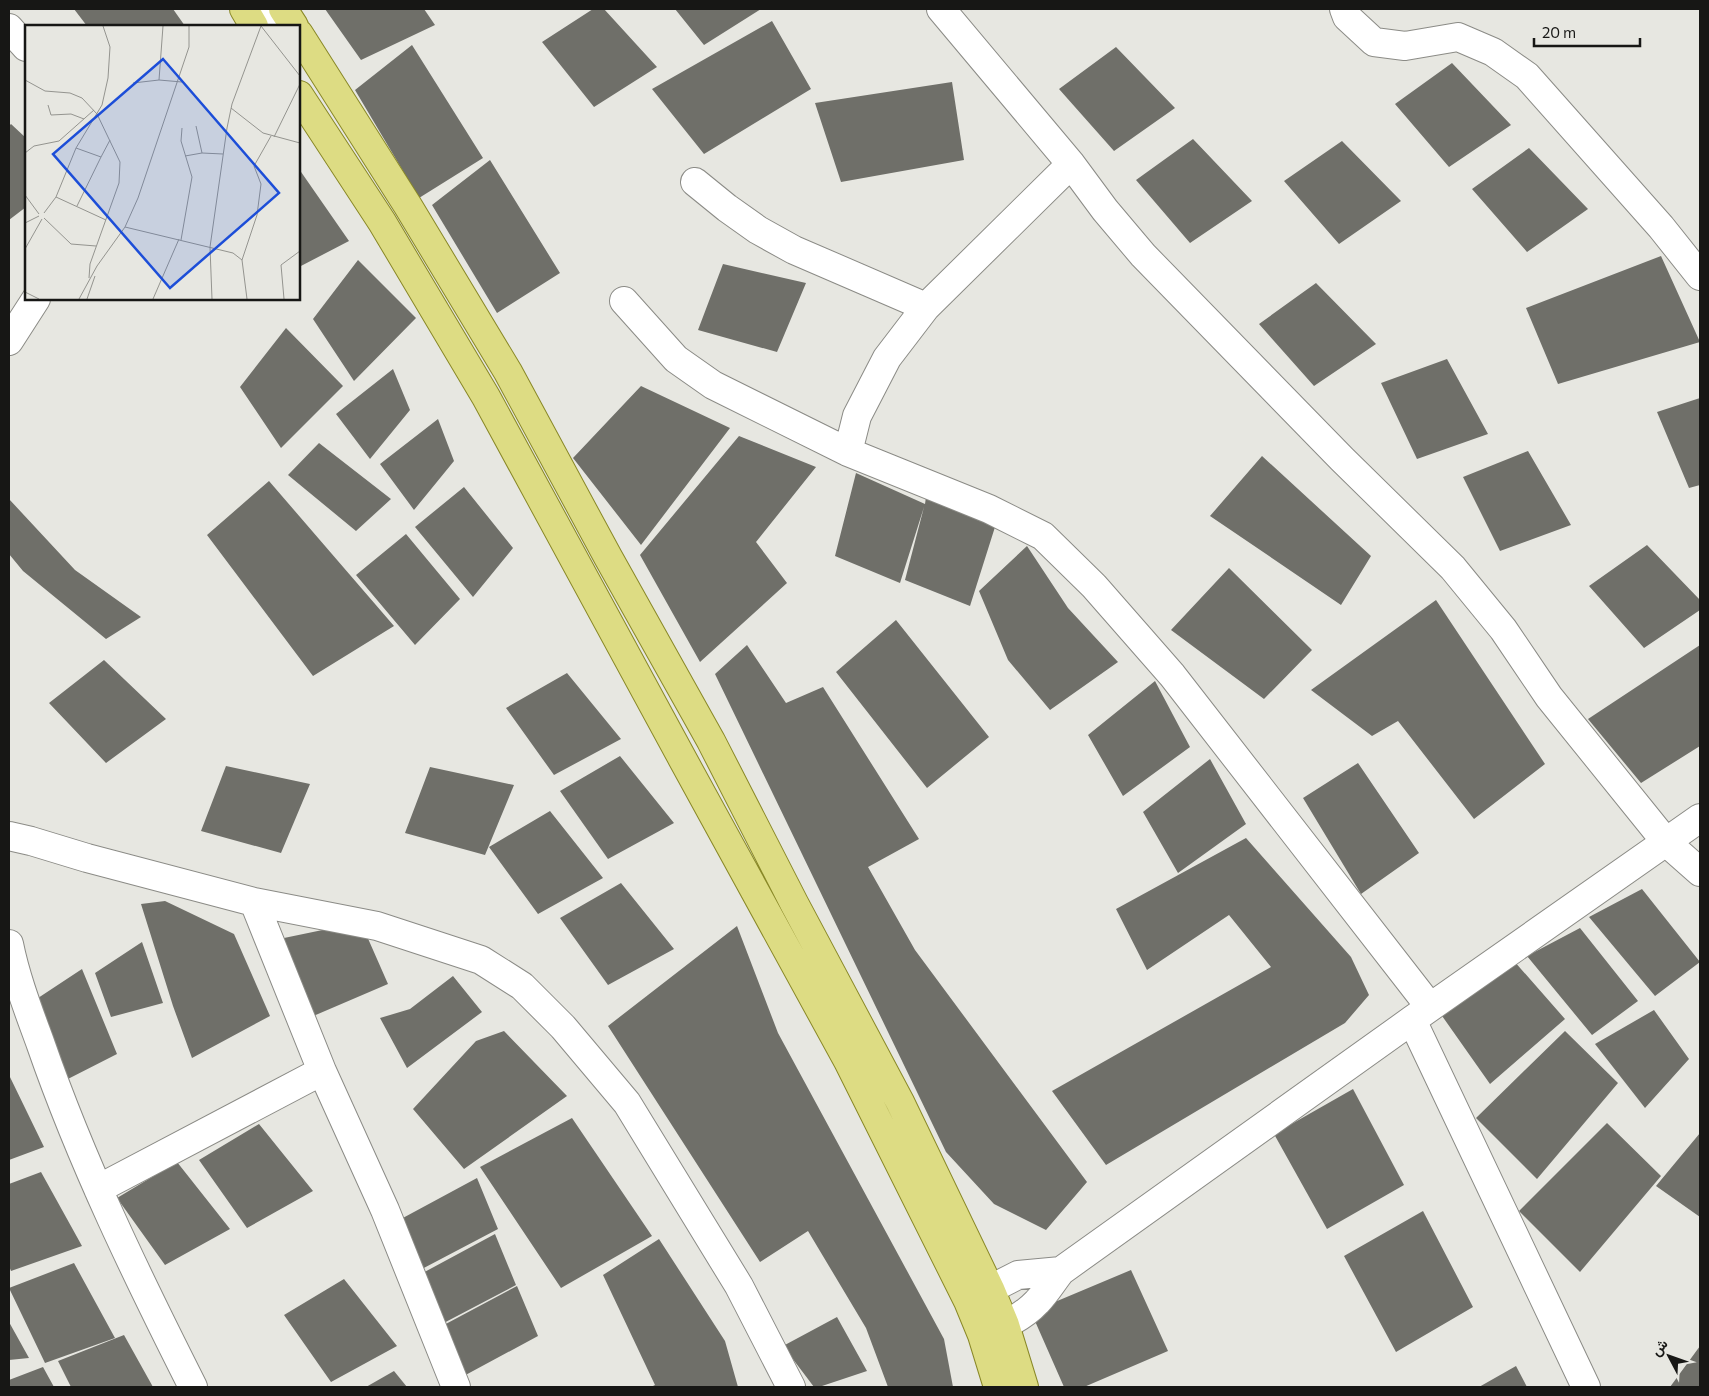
<svg xmlns="http://www.w3.org/2000/svg" width="1709" height="1396" font-family="Commissioner,Vazirmatn,sans-serif">
	<style>
		.building { fill: #6f6f69 }
		.lines { fill: none; stroke-linecap: round; stroke-linejoin: round }
		.minor-casing { stroke: #8b8b86; stroke-width: 30 }
		.major-casing { stroke: #898827; stroke-width: 30 }
		.minor { stroke: #fff; stroke-width: 28 }
		.major { stroke: #dddc83; stroke-width: 28 }
		.inset-road { fill: none; stroke: #94948f; stroke-width: 1 }
		.view { fill: #1d4ed8; fill-opacity: 0.15; stroke: #1d4ed8; stroke-width: 2.5 }
		.inset-edge { fill: none; stroke: #171715; stroke-width: 2.5 }
	</style>
	<rect width="100%" height="100%" fill="#e7e7e1"/>
	<path class="building" d="M 74,9 L 173,9 L 185,26 L 87,26 Z
		M 325,9 L 424,9 L 435,25 L 361,60 Z
		M 593,9 L 604,9 L 657,67 L 594,107 L 542,42 Z
		M 675,9 L 761,9 L 704,45 Z
		M 772,21 L 811,89 L 704,154 L 652,89 Z
		M 412,45 L 483,158 L 419,198 L 355,90 Z
		M 1116,47 L 1175,108 L 1114,151 L 1059,89 Z
		M 1452,63 L 1511,125 L 1449,167 L 1395,104 Z
		M 952,82 L 964,160 L 841,182 L 815,103 Z
		M 11,124 L 26,138 L 26,207 L 9,220 L 9,126 Z
		M 1193,139 L 1252,201 L 1190,243 L 1136,180 Z
		M 1342,141 L 1401,201 L 1339,244 L 1284,181 Z
		M 1529,148 L 1588,209 L 1527,252 L 1472,189 Z
		M 490,160 L 560,273 L 497,313 L 432,205 Z
		M 299,169 L 349,241 L 299,267 Z
		M 1661,256 L 1700,342 L 1558,384 L 1526,308 Z
		M 358,260 L 416,318 L 354,381 L 313,319 Z
		M 723,264 L 806,283 L 777,352 L 698,330 Z
		M 1316,283 L 1376,344 L 1314,386 L 1259,324 Z
		M 286,328 L 343,386 L 281,448 L 240,387 Z
		M 1447,359 L 1488,434 L 1417,459 L 1381,383 Z
		M 393,369 L 410,410 L 370,459 L 336,414 Z
		M 641,386 L 730,428 L 641,545 L 573,458 Z
		M 1700,398 L 1700,485 L 1689,488 L 1657,412 Z
		M 438,419 L 454,461 L 414,510 L 380,464 Z
		M 739,436 L 816,467 L 756,542 L 787,583 L 700,662 L 640,555 Z
		M 319,443 L 391,499 L 356,531 L 288,475 Z
		M 1528,451 L 1571,525 L 1500,551 L 1463,477 Z
		M 1262,456 L 1371,556 L 1341,605 L 1210,516 Z
		M 856,473 L 925,504 L 926,497 L 995,527 L 970,606 L 905,580 L 924,507 L 900,583 L 835,556 Z
		M 269,481 L 394,626 L 313,676 L 207,535 Z
		M 464,487 L 513,548 L 473,597 L 415,527 Z
		M 9,499 L 75,570 L 141,617 L 106,639 L 23,571 L 9,554 Z
		M 406,534 L 460,599 L 415,645 L 356,575 Z
		M 1647,545 L 1700,600 L 1700,610 L 1644,648 L 1589,586 Z
		M 1027,546 L 1068,608 L 1118,662 L 1050,710 L 1008,660 L 979,591 Z
		M 1229,568 L 1312,650 L 1264,699 L 1171,630 Z
		M 1436,600 L 1545,764 L 1474,819 L 1398,721 L 1372,736 L 1311,690 Z
		M 896,620 L 989,737 L 927,788 L 836,672 Z
		M 747,645 L 786,703 L 823,687 L 919,839 L 868,867 L 915,950 L 1087,1182 L 1046,1230 L 994,1204 L 946,1152 L 715,674 Z
		M 1700,645 L 1700,746 L 1641,783 L 1588,719 Z
		M 104,660 L 166,719 L 106,763 L 49,703 Z
		M 567,673 L 621,739 L 554,775 L 506,708 Z
		M 1155,681 L 1190,747 L 1123,796 L 1088,735 Z
		M 620,756 L 674,823 L 608,859 L 560,791 Z
		M 1210,759 L 1246,824 L 1178,873 L 1143,812 Z
		M 1358,763 L 1419,853 L 1361,894 L 1303,798 Z
		M 226,766 L 310,784 L 281,853 L 201,831 Z
		M 430,767 L 514,785 L 485,855 L 405,833 Z
		M 550,811 L 603,878 L 538,914 L 489,847 Z
		M 1246,838 L 1351,957 L 1369,995 L 1345,1023 L 1106,1165 L 1052,1091 L 1271,967 L 1229,915 L 1147,970 L 1116,909 Z
		M 621,883 L 674,949 L 608,985 L 560,918 Z
		M 1642,889 L 1700,962 L 1655,996 L 1589,917 Z
		M 165,901 L 234,934 L 270,1016 L 192,1058 L 173,1006 L 141,904 Z
		M 737,926 L 778,1033 L 944,1339 L 953,1387 L 888,1387 L 866,1328 L 808,1231 L 760,1262 L 608,1026 Z
		M 337,927 L 366,934 L 388,984 L 311,1017 L 284,938 Z
		M 1580,928 L 1638,1001 L 1592,1035 L 1527,956 Z
		M 142,942 L 163,1003 L 111,1017 L 95,973 Z
		M 1514,961 L 1565,1019 L 1490,1084 L 1440,1013 Z
		M 82,969 L 117,1054 L 62,1082 L 35,1000 Z
		M 453,976 L 482,1012 L 407,1068 L 380,1018 L 410,1009 Z
		M 1654,1010 L 1689,1059 L 1645,1108 L 1595,1044 Z
		M 504,1031 L 567,1096 L 464,1169 L 413,1109 L 476,1041 Z
		M 1565,1031 L 1618,1083 L 1537,1179 L 1476,1118 Z
		M 9,1075 L 44,1147 L 9,1160 Z
		M 1353,1089 L 1404,1185 L 1327,1229 L 1274,1134 Z
		M 572,1118 L 652,1236 L 561,1288 L 480,1167 Z
		M 1607,1123 L 1661,1176 L 1580,1272 L 1519,1211 Z
		M 259,1124 L 313,1191 L 247,1228 L 199,1160 Z
		M 1700,1133 L 1700,1217 L 1656,1186 Z
		M 177,1162 L 230,1229 L 165,1265 L 117,1198 Z
		M 41,1172 L 82,1246 L 11,1271 L 9,1266 L 9,1184 Z
		M 477,1178 L 498,1229 L 420,1270 L 401,1219 Z
		M 1423,1211 L 1473,1307 L 1396,1352 L 1344,1256 Z
		M 495,1234 L 516,1285 L 438,1326 L 419,1275 Z
		M 659,1239 L 725,1341 L 738,1387 L 651,1387 L 655,1385 L 603,1275 Z
		M 74,1263 L 115,1338 L 45,1363 L 9,1288 Z
		M 1131,1270 L 1168,1351 L 1084,1387 L 1064,1387 L 1031,1312 Z
		M 344,1279 L 397,1346 L 331,1382 L 284,1315 Z
		M 517,1286 L 538,1336 L 460,1378 L 442,1326 Z
		M 837,1317 L 867,1371 L 819,1387 L 814,1387 L 783,1346 Z
		M 9,1322 L 29,1358 L 9,1360 Z
		M 124,1335 L 153,1387 L 71,1387 L 58,1361 Z
		M 1700,1346 L 1700,1387 L 1670,1387 Z
		M 1516,1366 L 1527,1387 L 1479,1387 Z
		M 43,1367 L 54,1387 L 9,1387 L 9,1380 Z
		M 394,1371 L 407,1387 L 366,1387 Z"/>
	<g class="lines">
		<g class="minor-casing">
			<path id="minor" d="M 941,9 L 1071,164 L 1105,210 L 1143,255 L 1342,459 L 1453,568 L 1503,629 L 1549,697 L 1666,842 L 1700,872
				M 1344,9 L 1347,17 L 1374,42 L 1405,46 L 1458,37 L 1493,52 L 1527,76 L 1661,227 L 1700,276
				M 259,26 L 283,9
				M 9,28 L 26,47
				M 695,182 L 727,208 L 758,230 L 794,250 L 926,307
				M 624,301 L 676,359 L 713,385 L 848,452 L 989,509 L 1043,536 L 1094,586 L 1172,675 L 1430,1007
				M 9,341 L 36,299
				M 848,452 L 857,416 L 887,358 L 926,307 L 1071,164
				M 9,836 L 31,841 L 87,858 L 254,902 L 377,926 L 481,960 L 522,986 L 563,1027 L 627,1103 L 739,1286 L 791,1387
				M 254,902 L 322,1071
				M 9,944 C 16,979 29,1012 41,1045 C 82,1163 137,1276 193,1387
				M 1412,1020 L 1586,1387
				M 98,1189 L 322,1071 L 385,1210 L 456,1387
				M 969,1300 L 1018,1275 L 1061,1271
				M 983,1334 C 1003,1326 1022,1318 1037,1302 C 1046,1293 1053,1281 1061,1271 L 1412,1020 L 1700,818"/>
		</g>
		<g class="major-casing">
			<path id="major" d="M 244,9 L 254,26
				M 283,9 L 294,26
				M 299,34 L 408,206 L 508,372 L 608,557 L 711,741 L 794,903 L 900,1102 L 990,1289 L 1005,1325 L 1024,1387
				M 299,95 L 382,222 L 486,397 L 682,758 L 848,1061 L 968,1301 L 982,1335 L 998,1387"/>
		</g>
		<use href="#minor" class="minor"/>
		<use href="#major" class="major"/>
	</g>
	<g transform="translate(25 25)">
		<rect width="275" height="275" fill="#e7e7e1"/>
		<path class="inset-road" d="M 236,1 L 275,51M 0,55 L 20,66 L 45,68 L 57,73 L 72,89 L 95,137 L 94,158 L 65,239 L 64,253M 134,55 L 138,1M 108,58 L 134,55 L 157,57M 23,80 L 26,90 L 46,89 L 59,94M 206,83 L 238,108 L 275,118M 171,101 L 177,128M 249,112 L 275,59M 51,123 L 76,132 L 52,181M 0,128 L 9,121 L 34,116 L 69,85M 160,131 L 177,128 L 198,129M 76,132 L 85,115M 0,170 L 14,189M 31,172 L 81,195M 19,188 L 31,172 L 51,123 L 77,80 L 83,53 L 85,22 L 78,1M 19,193 L 46,219 L 71,221M 0,198 L 14,191M 100,202 L 208,228 L 217,235 L 222,274M 156,215 L 167,152 L 156,116 L 157,103M 0,224 L 17,194M 217,235 L 232,190 L 236,159 L 229,141 L 246,111M 0,267 L 14,274M 54,274 L 72,241 L 100,202 L 113,173 L 164,22 L 164,1M 62,274 L 70,251M 128,274 L 154,214M 187,274 L 185,222 L 202,103 L 207,79 L 236,1M 259,274 L 256,240 L 275,226"/>
		<path class="view" d="M 138,34 L 254,168 L 145,263 L 28,129 Z"/>
		<rect width="275" height="275" class="inset-edge"/>
	</g>
	<rect width="1709" height="1396" fill="none" stroke="#171715" stroke-width="20"/>
	<g transform="translate(1669 1356) rotate(311)" stroke="#e7e7e1" stroke-width="4" paint-order="stroke">
	<path d="M0-4L9 19L0 12L-9 19Z" fill="#171715"/>
	<text y="-8" font-size="14" font-weight="bold" text-anchor="middle" fill="#171715">ش</text>
	</g>
	<path d="M1534 38v8h106v-8" fill="none" stroke="#171715" stroke-width="2.5"/>
	<text x="1542" y="38" font-size="15" fill="#171715" stroke="#e7e7e1" stroke-width="4" paint-order="stroke">20 m</text>
</svg>
